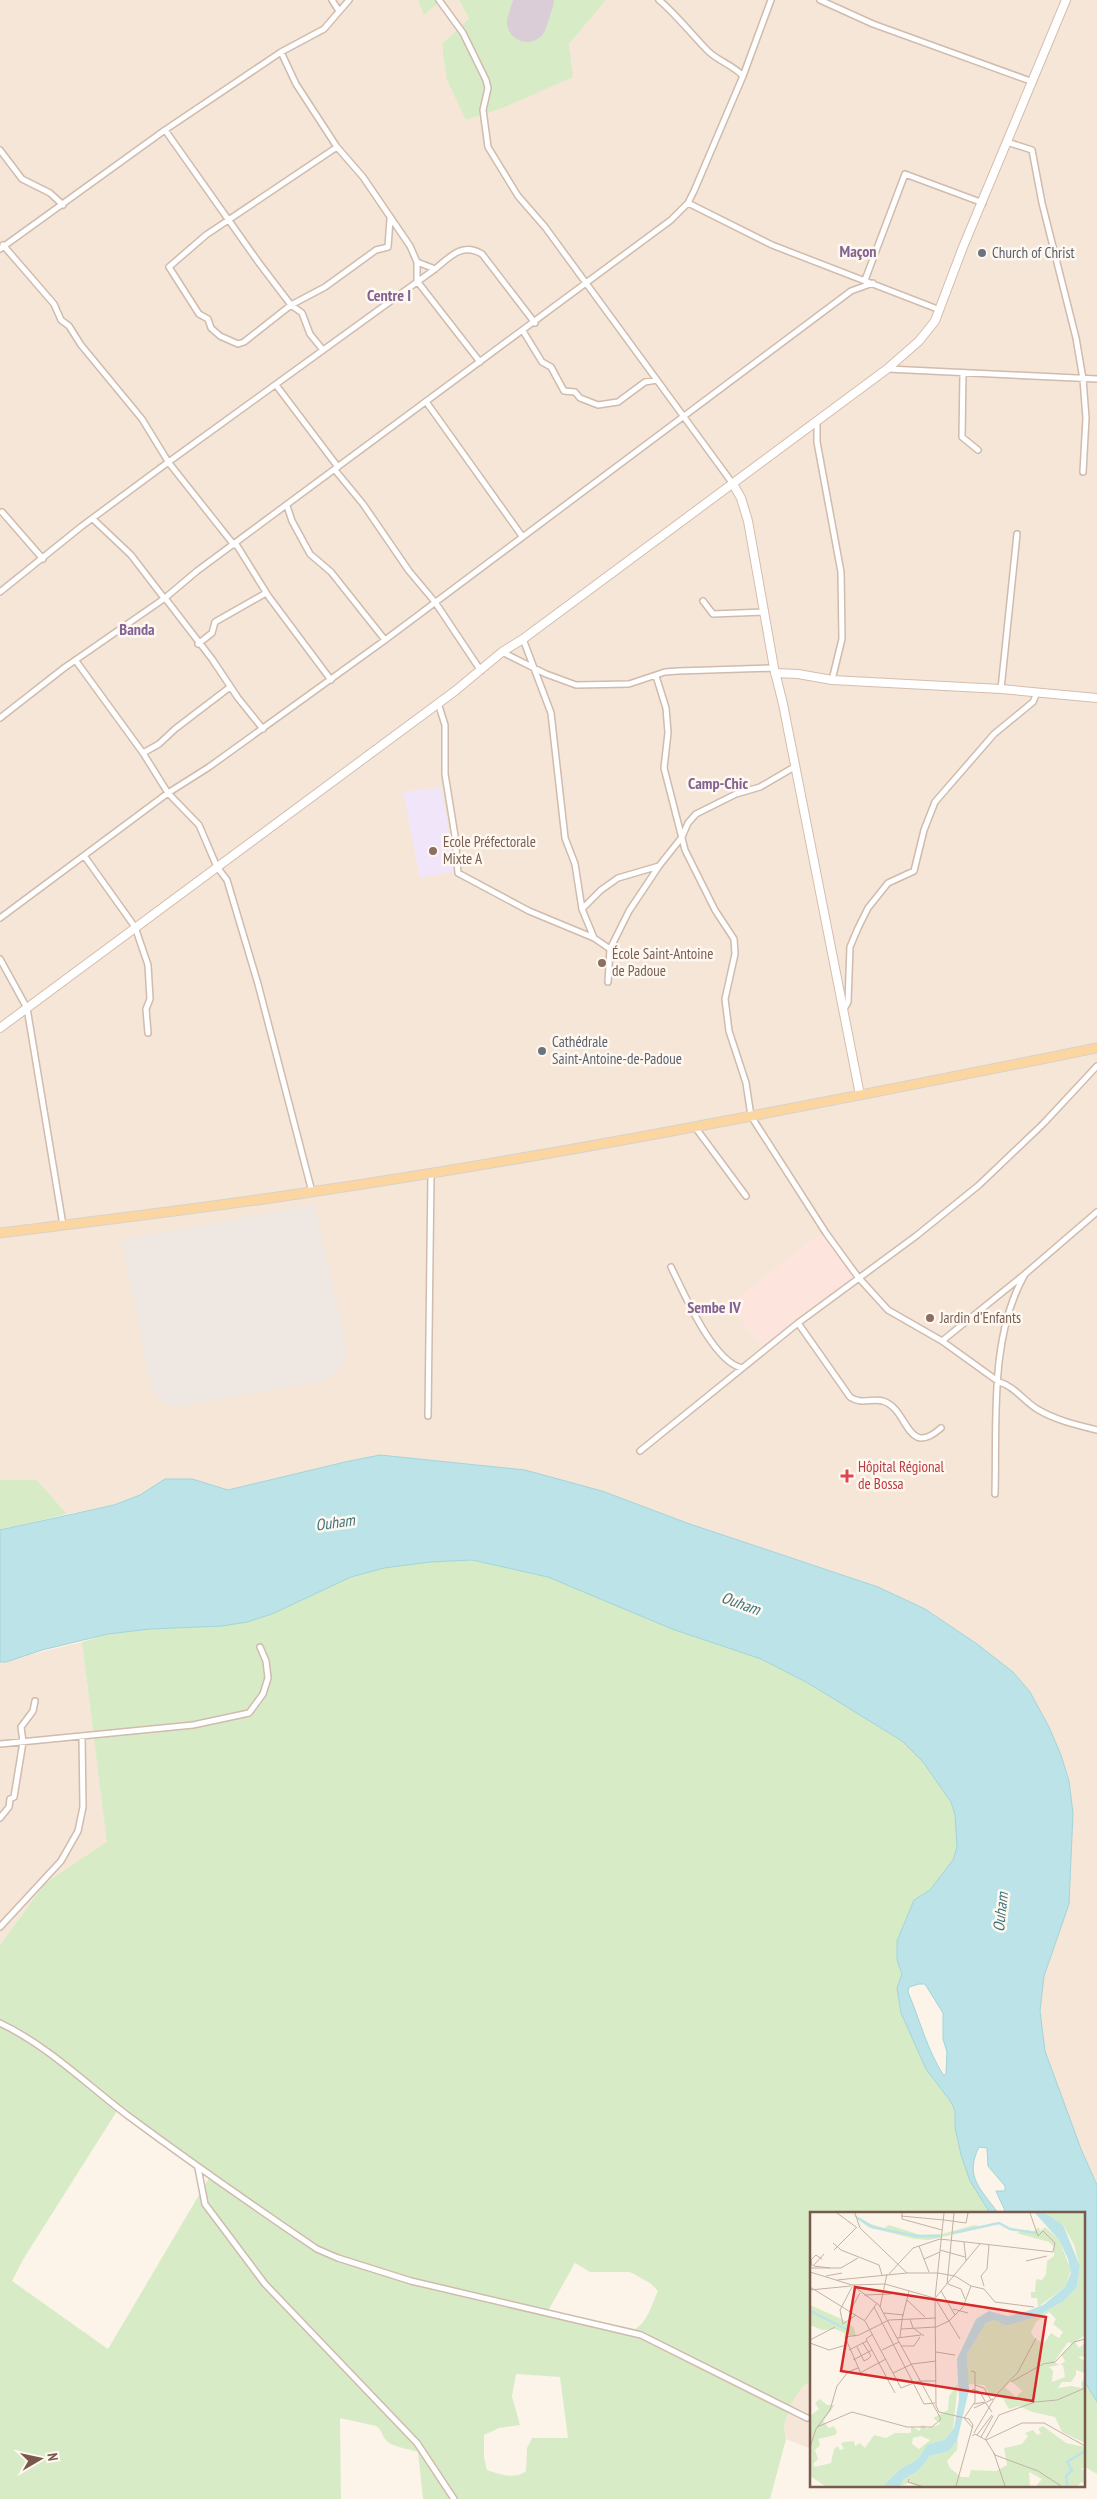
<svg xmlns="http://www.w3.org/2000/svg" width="1097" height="2499" font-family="'PT Sans Narrow',sans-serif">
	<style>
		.residential { fill: #f5e6d7; fill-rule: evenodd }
		.commercial { fill: #fde5dd }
		.industrial { fill: #eee7e2 }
		.education { fill: #f1e5fa }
		.green { fill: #d7ecc6; fill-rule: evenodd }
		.water { fill: #bce3e8; stroke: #a2d4da; fill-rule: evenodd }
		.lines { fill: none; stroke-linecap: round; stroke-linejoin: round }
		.runway { stroke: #dacdd8; stroke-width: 40 }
		.street-casing { stroke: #d0bbad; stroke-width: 8 }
		.secondary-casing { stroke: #d6bdad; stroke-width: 10 }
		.primary-casing { stroke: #d9d1cd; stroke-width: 11 }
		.street { stroke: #fff; stroke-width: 5 }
		.secondary { stroke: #fff; stroke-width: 8 }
		.primary { stroke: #fcd6a1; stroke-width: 9 }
		.worship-dot { fill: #6b7280; stroke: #fff8f0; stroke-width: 2 }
		.education-dot { fill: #8d6e63; stroke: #fff8f0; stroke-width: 2 }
		.health-dot { fill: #e0444e; stroke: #fff8f0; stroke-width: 2 }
		.labels { text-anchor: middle; stroke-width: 5; stroke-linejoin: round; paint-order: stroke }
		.worship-label { font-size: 15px; fill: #5b616d; stroke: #fff8f0; text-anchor: start }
		.education-label { font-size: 15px; fill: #785e54; stroke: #fff8f0; text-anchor: start }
		.health-label { font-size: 15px; fill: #be3a42; stroke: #fff8f0; text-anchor: start }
		.neighbourhood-label { font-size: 16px; font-weight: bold; fill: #826394; stroke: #fff8f0 }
		.water-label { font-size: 16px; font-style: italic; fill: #3e767e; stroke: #fff8f0 }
		.inset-river { fill: none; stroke: #bce3e8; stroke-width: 2.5 }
		.inset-road { fill: none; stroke: #c4b1a5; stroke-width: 1 }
		.view { fill: #d62828; fill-opacity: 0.15; stroke: #d62828; stroke-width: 2.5 }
		.inset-edge { fill: none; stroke: #79594b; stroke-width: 2.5 }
	</style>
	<rect width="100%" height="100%" fill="#fdf4e9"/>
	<path class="residential" d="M 0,0 L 418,0 L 425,14 L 442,0 L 459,0 L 469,19 L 466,120 L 503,108 L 572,77 L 569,44 L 606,0 L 1097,0 L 1097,2185 L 1081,2149 L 1045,2051 L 1040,2011 L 1044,1976 L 1069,1904 L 1069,1781 L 1061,1755 L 1049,1727 L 1030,1692 L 1013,1672 L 977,1644 L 925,1609 L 878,1587 L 687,1523 L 602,1491 L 525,1470 L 380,1455 L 345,1462 L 228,1490 L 192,1479 L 165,1479 L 140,1495 L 114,1505 L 67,1514 L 37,1480 L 0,1480 ZM 347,1355 L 343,1365 L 329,1379 L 177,1407 Z
		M 82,1642 L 108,1843 L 45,1883 L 0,1945 L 0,1662 Z
		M 811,2382 L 811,2449 L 786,2439 L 784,2425 L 791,2404 L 803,2386 Z"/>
	<path class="commercial" d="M 821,1233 L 854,1276 L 761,1347 L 729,1304 Z"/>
	<path class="industrial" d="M 314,1204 L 346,1343 L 347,1355 L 343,1365 L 329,1379 L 320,1381 L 177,1407 L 164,1404 L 151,1388 L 122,1240 Z"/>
	<path class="education" d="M 441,787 L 456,871 L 420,878 L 403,792 Z"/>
	<path class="green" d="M 418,0 L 442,0 L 424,15 Z
		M 459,0 L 606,0 L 569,44 L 573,77 L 503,108 L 466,120 L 447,80 L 442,44 L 469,19 Z
		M 0,1480 L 37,1480 L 67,1514 L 0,1530 Z
		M 472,1560 L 548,1577 L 672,1629 L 761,1659 L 808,1683 L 902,1741 L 923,1762 L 951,1802 L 955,1815 L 957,1847 L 953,1860 L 938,1880 L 930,1890 L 914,1900 L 897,1941 L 897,1960 L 902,1974 L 897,1989 L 901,2013 L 926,2069 L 951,2102 L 955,2111 L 955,2127 L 961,2155 L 970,2181 L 990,2213 L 811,2213 L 811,2382 L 803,2386 L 791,2404 L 784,2425 L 786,2439 L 770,2499 L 423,2499 L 418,2452 C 410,2449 390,2447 385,2439 C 381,2433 382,2430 376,2426 L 340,2418 L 341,2499 L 0,2499 L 0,1945 L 45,1883 L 107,1842 L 82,1642 L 108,1634 L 150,1629 L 222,1626 L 272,1614 L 351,1577 L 384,1568 L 430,1562 ZM 117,2111 L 209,2178 L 108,2349 L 12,2281 L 24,2258 ZM 575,2263 L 590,2272 L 630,2272 L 650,2283 L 658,2291 C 652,2303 648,2322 635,2329 L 548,2311 ZM 516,2374 L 560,2377 L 568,2438 L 532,2438 L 527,2448 L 526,2471 C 515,2480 499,2474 487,2470 L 484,2457 L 484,2435 L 499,2428 L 520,2425 L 512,2396 Z
		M 1083,2379 L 1097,2402 L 1097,2474 L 1083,2466 Z"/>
	<path class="water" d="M 380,1455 L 525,1470 L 602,1491 L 687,1523 L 878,1587 L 925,1609 L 977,1644 L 1013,1672 L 1030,1692 L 1049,1727 L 1061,1755 L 1069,1781 L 1073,1813 L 1069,1904 L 1044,1976 L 1040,2011 L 1045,2051 L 1081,2149 L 1097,2185 L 1097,2402 L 1083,2379 L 1083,2213 L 1006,2213 L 996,2191 L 1005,2191 L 1005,2186 L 988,2166 L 987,2148 L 979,2147 C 964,2177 981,2189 998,2213 L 990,2213 L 970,2181 L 961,2155 L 955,2127 L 955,2111 L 951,2102 L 926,2069 L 901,2013 L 897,1988 L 902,1974 L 897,1960 L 897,1941 L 914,1900 L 930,1890 L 953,1860 L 957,1847 L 955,1815 L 951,1802 L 923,1762 L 902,1741 L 808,1683 L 761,1659 L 672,1629 L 548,1577 L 472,1560 L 430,1562 L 384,1568 L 351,1577 L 272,1614 L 247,1622 L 222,1626 L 150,1629 L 108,1634 L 42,1650 L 6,1662 L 0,1662 L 0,1530 L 114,1505 L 140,1495 L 165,1479 L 192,1479 L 228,1490 L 345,1462 ZM 919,1984 L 925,1984 L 943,2013 L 943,2039 L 947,2052 L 946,2073 L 944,2076 C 927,2050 920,2020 908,1992 L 909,1987 Z"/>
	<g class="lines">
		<path class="runway" d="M 527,22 L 534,0"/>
		<g class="street-casing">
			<path id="street" d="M 332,0 L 339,11
				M 439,0 L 463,33 L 486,80 L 488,88 L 483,110 L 488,147 L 518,196 L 545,227 L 733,484
				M 659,0 C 677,15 691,34 708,51 C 718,61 733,65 743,76
				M 820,0 L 873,24 L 1033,82
				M 281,52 L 296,84 L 337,147 L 363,177 L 410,246 L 417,262 L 435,269
				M 165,130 L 259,263 L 291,305 L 302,313 L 310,334 L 323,350
				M 1007,142 L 1032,150 L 1042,203 L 1076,338 L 1083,379 L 1086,418 L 1083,472
				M 337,147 L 206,235 L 169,267 L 199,314 L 208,319 L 211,328 L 220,336 L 238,344 L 244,342 L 291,305 L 325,287 L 376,250 L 388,247 L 390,219
				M 0,150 L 22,179 L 50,193 L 63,205
				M 688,203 L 772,245 L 940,310
				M 3,245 L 54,304 L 61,320 L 69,326 L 81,345 L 142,419 L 169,463 L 234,545
				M 0,249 L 165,130 L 281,52 L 324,29 L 349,0
				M 417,262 L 417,281 L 480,362
				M 865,280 L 905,174 L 983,203
				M 523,331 L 542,362 L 551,367 L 564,391 L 575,392 L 580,398 L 598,405 L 618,402 L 645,382 L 657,380
				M 888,369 L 1097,379
				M 963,373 L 962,437 L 978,450
				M 276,385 L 338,467
				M 427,403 L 522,536
				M 817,421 L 817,442 L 841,572 L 842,639 L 832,680
				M 335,470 L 363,504 L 409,571 L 435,602 L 481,671
				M 287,506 L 292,521 L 310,554 L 331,572 L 385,640
				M 2,512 L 43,559
				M 93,519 L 131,555 L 164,598
				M 236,544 L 269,597 L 331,680
				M 0,592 L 82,526 L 163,466 L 435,269 C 450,257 462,242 482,254 L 535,323
				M 165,598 L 212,659 L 238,698 L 263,729
				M 703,601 L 713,614 L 765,612
				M 523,639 L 551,713 L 565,838 L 575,864 L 582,909 L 594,938 L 610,949
				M 198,644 L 212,633 L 215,622 L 266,593
				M 502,652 L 546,674 L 576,685 L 629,684 L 665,672 L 678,671 L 774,668
				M 76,661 L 143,753 L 168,793 L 199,825 L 217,867 L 227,880 L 258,984 L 312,1192
				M 656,676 L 666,708 L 668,733 L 664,768 L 685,850 L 715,910 L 734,939 L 735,954 L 725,999 L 729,1031 L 746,1083 L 751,1116 L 826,1233 L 858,1277 L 888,1310 L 942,1341 L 999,1382 C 1014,1386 1024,1401 1037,1409 C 1055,1420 1077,1425 1097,1430
				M 1001,689 L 1017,534
				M 438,703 L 445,725 L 445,774 L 455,836 L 458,873 L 529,911 L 594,938
				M 0,718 L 64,668 L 165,598 L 197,571 L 671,220 L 688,203 L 694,191 L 743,76 L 771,0
				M 143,753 L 159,744 L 175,729 L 230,687
				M 85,857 L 135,927 L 148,965 L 150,999 L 146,1009 L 148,1033
				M 582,909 L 601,890 L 618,878 L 659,866
				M 0,918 L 168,793 L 209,767 L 385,640 L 851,291 L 873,283
				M 0,959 L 27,1008 L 63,1225
				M 608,982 L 610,949 L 629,911 L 659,866 L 682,837 L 688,823 L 696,814 L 736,794 L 760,787 L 796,766
				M 844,1009 L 848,1002 L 850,947 L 858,928 L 868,908 L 888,883 L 914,871 L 924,830 L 935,802 L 994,734 L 1033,702 L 1037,693
				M 695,1127 L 746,1196
				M 671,1267 C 684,1293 713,1362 742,1368
				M 798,1323 L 850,1397 C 861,1405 871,1398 883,1401 C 909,1409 906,1459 941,1428
				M 942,1341 L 1025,1274 L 1097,1212
				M 428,1416 L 431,1173
				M 640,1451 L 798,1323 L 916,1236 L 979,1185 L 1043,1124 L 1097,1066
				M 995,1494 C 997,1423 989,1337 1025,1274
				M 0,1744 L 193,1725 L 249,1713 L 263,1694 L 268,1678 L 266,1661 L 260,1647
				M 0,1818 L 9,1807 L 10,1799 L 14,1797 L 23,1742 L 21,1727 L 33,1711 L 35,1701
				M 0,1927 L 61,1861 L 78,1831 L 83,1807 L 82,1736
				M 0,2023 C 48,2046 85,2083 127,2115 C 189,2161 252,2205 317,2249 L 338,2258 L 411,2281 L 641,2335 L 807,2418
				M 198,2168 L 205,2204 L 265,2284 L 417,2443 L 454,2499"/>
		</g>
		<g class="secondary-casing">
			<path id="secondary" d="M 733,484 L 741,498 L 748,521 L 774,668 L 783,704 L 860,1095
				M 775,673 L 798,674 L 832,680 L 1001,689 L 1097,698
				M 0,1028 L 455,691 L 502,652 L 523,639 L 887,369 L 919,341 L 935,321 L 963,247 L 1066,0"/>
		</g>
		<g class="primary-casing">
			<path id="primary" d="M 0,1233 C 104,1220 207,1208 311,1192 C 574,1153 836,1100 1097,1048"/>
		</g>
		<use href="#street" class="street"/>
		<use href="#secondary" class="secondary"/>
		<use href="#primary" class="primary"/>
	</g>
	<g class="worship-dot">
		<circle cx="982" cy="253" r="5"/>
		<circle cx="542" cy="1051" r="5"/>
	</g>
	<g class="education-dot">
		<circle cx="433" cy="851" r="5"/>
		<circle cx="602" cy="963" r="5"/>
		<circle cx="930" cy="1318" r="5"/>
	</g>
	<path class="health-dot" d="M844.5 1468.5h5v5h5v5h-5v5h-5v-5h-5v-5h5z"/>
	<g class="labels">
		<g class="worship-label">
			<text x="992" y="258">Church of Christ</text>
			<text x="552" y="1047">Cathédrale<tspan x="552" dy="17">Saint-Antoine-de-Padoue</tspan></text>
		</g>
		<g class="education-label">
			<text x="443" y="847">Ecole Préfectorale<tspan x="443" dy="17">Mixte A</tspan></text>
			<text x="612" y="959">École Saint-Antoine<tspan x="612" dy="17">de Padoue</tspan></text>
			<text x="940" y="1323">Jardin d'Enfants</text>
		</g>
		<g class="health-label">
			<text x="858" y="1472">Hôpital Régional<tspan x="858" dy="17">de Bossa</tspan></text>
		</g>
		<g class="neighbourhood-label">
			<text x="858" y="257">Maçon</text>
			<text x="389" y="301">Centre I</text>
			<text x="137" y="635">Banda</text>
			<text x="718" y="789">Camp-Chic</text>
			<text x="714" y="1313">Sembe IV</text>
		</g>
		<g class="water-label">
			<text transform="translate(335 1522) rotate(-8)" y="6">Ouham</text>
			<text transform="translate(741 1603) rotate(20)" y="6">Ouham</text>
			<text transform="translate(1000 1912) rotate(-84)" y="6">Ouham</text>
		</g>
	</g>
	<g transform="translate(810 2212)">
		<rect width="275" height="275" fill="#fdf4e9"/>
		<path d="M 40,1 L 61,12 L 74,16 L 79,13 L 111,23 L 132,22 L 164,13 L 176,15 L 119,28 L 105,27 L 58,15 ZM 235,1 L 275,1 L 275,123 L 265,130 L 269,136 L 275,131 L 275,144 L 268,145 L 275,149 L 275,161 L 266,158 L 266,163 L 261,170 L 252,170 L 248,176 L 261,174 L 272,176 L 271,171 L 275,165 L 275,231 L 252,220 L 245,205 L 222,200 L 209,194 L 199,197 L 192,185 L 180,183 L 174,173 L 158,172 L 157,142 L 176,111 L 184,108 L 196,114 L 226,105 L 254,89 L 267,75 L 270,55 L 264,33 L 252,11 L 251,18 L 245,18 L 241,14 L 244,8 ZM 239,100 L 246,107 L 243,112 L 253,120 L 249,126 L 241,121 L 234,131 L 225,127 L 221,120 L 226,110 ZM 258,130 L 262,132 L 251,143 L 255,149 L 250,153 L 253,153 L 255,165 L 242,170 L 243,159 L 239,155 L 249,153 L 244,150 ZM 201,169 L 212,179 L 206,185 L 195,175 ZM 229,15 L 230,19 L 235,15 L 249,28 L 261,58 L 255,75 L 228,95 L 227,86 L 221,86 L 221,80 L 225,80 L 226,67 L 232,68 L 236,62 L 237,49 L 244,44 L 244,35 L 239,30 L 206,21 L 217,18 L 223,20 ZM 0,93 L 36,109 L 44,116 L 46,125 L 38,123 L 35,127 L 34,121 L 25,117 L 12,118 L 0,113 ZM 148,172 L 143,217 L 134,228 L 116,235 L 108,247 L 89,258 L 73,274 L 15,274 L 0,264 L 0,204 L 9,197 L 5,191 L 10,187 L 17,193 L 25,193 L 13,209 L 19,216 L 24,214 L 27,220 L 25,223 L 8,227 L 10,233 L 5,238 L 8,247 L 3,252 L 5,255 L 21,251 L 24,237 L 28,234 L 30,238 L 34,237 L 31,232 L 33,230 L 44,229 L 45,234 L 50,231 L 55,236 L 64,223 L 76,226 L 85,221 L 101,221 L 101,214 L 110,219 L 111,213 L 116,214 L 116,217 L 128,213 L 130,211 L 123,206 L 138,198 L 139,184 ZM 111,224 L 120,228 L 109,237 L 102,232 L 103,226 ZM 233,214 L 256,231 L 275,235 L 275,255 L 271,257 L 275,258 L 275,271 L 271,270 L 268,274 L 226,274 L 232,267 L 219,260 L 220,274 L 108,274 L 99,271 L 90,274 L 94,267 L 108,259 L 120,244 L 139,239 L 148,228 L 147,238 L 137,249 L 140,256 L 151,265 L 159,265 L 161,258 L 186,259 L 197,253 L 194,236 L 212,232 L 218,224 L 215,221 L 223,218 L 227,223 L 231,221 L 228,217 Z" fill="#d7ecc6" fill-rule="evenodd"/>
		<path d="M 225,1 L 235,1 L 253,13 L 270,54 L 267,75 L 254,89 L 226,105 L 196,114 L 184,108 L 176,111 L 157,142 L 159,178 L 147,229 L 139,239 L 120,244 L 108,259 L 94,267 L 90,274 L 73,274 L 89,258 L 108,247 L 117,233 L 134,228 L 144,216 L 149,188 L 147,147 L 166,107 L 179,99 L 198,104 L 212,101 L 233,93 L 255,75 L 261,61 L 258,47 L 249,28 Z" fill="#bce3e8"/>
		<path class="inset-river" d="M 48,6 L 62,15 L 106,24 L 130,24M 143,21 L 189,11 L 200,17 L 227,21M 0,99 L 40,119M 257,274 L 256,264 L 262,258 L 257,250 L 275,239"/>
		<path class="inset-road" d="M 27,1 L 46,15M 45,1 L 50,16 L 97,61 L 128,61M 92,1 L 92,7 L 132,18M 134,1 L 125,86 L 126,194 L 129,200 L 159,207 L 163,213 L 146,274M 91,4 L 134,8M 134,8 L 156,11 L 158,1M 154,30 L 156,49M 23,31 L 31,38 L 69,53 L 72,63M 109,34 L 119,60M 24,38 L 47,15M 130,38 L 155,45M 114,47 L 130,40M 216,49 L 237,44M 2,54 L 1,48 L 6,43 L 12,47M 3,54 L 14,42M 4,54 L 20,56M 0,56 L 31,56 L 48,46M 0,60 L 42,73 L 75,72 L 124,86M 128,61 L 145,64 L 161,74 L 174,77 L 185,90 L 224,95M 79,62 L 103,36 L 130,27 L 243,40 L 245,31 L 233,19 L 228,24 L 220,1M 16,64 L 32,61M 27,68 L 97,61M 137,72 L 144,1M 138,72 L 151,77 L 155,87M 174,74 L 171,64 L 177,57 L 179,33M 0,75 L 55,109 L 91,176 L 109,169 L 126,169M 42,75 L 30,98 L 33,112 L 46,103M 0,78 L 41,74M 131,79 L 145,103M 54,83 L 81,82M 126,85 L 170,32M 97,88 L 115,105M 126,88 L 150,127M 64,95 L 114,192 L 125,191M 70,95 L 77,62M 143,97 L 158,101M 40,99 L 50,81M 74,101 L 94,103M 92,107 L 99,79M 100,107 L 103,116 L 114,124M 55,108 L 67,91M 91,117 L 126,115 L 139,109 L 153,95 L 161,74M 63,122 L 56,127 L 85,181M 90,125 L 92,108M 87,126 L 111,123M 0,128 L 25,115M 0,131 L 19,138 L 36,133M 91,134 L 104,134 L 110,125M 47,135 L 54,149 L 58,147 L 61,144 L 53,131M 39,138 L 57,129M 72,138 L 89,130M 126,140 L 145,143M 43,148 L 62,138M 161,159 L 165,160 L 165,190 L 154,206 L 163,216M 50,161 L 76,147M 83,161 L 102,152 L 126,149M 52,164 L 35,125 L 49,123 L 79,108 L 126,106M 201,170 L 233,152 L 245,150 L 264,130 L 275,127M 165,173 L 174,176 L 181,188M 162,177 L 170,180 L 175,189M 164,192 L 175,190 L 182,200M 164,196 L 183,187M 7,215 L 42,200 L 97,215 L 122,215 L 131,207 L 69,93 L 42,73M 164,221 L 187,182 L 208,160 L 226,126M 167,223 L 182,203M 162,224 L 165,222 L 176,228 L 212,211 L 234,211 L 275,234M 171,225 L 183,204M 175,228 L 189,203 L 225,190 L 247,188 L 275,176M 176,228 L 185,243 L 228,259 L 251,274M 0,235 L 6,217 L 20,198 L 27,174 L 38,160 L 48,156M 184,241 L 195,274M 99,267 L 98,270 L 111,274"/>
		<path class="view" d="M 45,75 L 236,105 L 223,189 L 31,159 Z"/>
		<rect width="275" height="275" class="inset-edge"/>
	</g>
	<g transform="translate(40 2459) rotate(81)" stroke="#fff8f0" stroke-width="4" paint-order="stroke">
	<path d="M0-4L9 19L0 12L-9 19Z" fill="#79594b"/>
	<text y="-8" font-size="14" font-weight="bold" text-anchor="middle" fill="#79594b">N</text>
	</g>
</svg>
